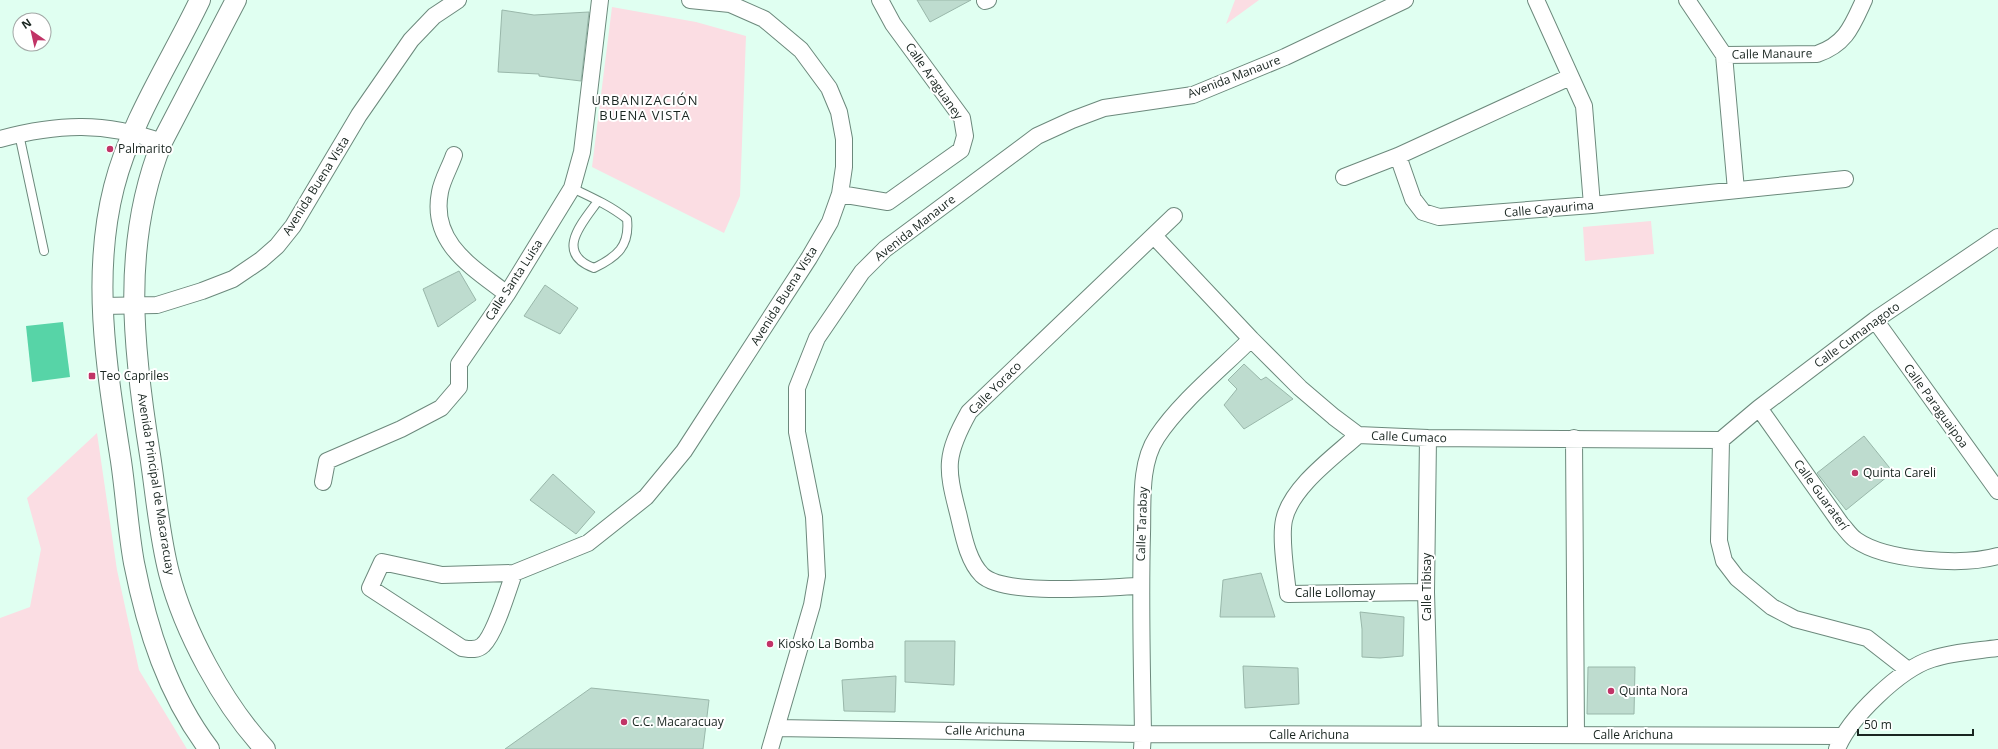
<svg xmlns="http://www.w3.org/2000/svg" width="1998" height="749" font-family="'Open Sans',sans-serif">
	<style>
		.green { fill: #fbdde3 }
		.water { fill: #57d4a7 }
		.building { fill: #bedccf; stroke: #99b7aa }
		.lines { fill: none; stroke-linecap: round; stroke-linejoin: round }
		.service-casing { stroke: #6c897c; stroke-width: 10 }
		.minor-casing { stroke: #6c897c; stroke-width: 18 }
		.tertiary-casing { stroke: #6c897c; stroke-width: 22 }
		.service { stroke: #fff; stroke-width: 8 }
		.minor { stroke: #fff; stroke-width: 16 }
		.tertiary { stroke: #fff; stroke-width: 20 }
		.poi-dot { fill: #c13467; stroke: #fff; stroke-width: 1.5 }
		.labels { text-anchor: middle; stroke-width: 4; stroke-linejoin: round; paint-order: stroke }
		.street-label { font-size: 12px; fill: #192520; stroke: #fff }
		.poi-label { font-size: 12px; fill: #192520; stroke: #fff; text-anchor: start }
		.neighbourhood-label { font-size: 13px; letter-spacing: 1px; fill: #192520; stroke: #fff }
	</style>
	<rect width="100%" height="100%" fill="#e0fff1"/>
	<path class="green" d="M 1235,0 L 1259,0 L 1226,24 Z
		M 612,7 L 696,22 L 746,36 L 740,196 L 724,233 L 592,167 Z
		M 1651,221 L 1654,254 L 1585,261 L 1583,227 Z
		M 97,433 L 117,570 L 139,670 L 187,749 L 0,749 L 0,618 L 30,607 L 41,549 L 27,498 Z"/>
	<path class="water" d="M 63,322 L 70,377 L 32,382 L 26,326 Z"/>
	<path class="building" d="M 917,0 L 971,0 L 930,22 Z
		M 502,10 L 534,15 L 589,12 L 581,81 L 539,76 L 539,74 L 498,72 Z
		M 459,271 L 476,300 L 438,327 L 423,289 Z
		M 545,285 L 578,308 L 560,334 L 524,316 Z
		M 1244,364 L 1261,380 L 1266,377 L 1293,399 L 1244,429 L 1224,405 L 1237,389 L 1228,380 Z
		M 1864,436 L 1893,472 L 1846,510 L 1817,473 Z
		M 553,474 L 595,512 L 576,534 L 530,500 Z
		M 1261,573 L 1275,617 L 1220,617 L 1223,580 Z
		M 1360,612 L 1404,617 L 1403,656 L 1380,658 L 1362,657 L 1362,629 Z
		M 905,641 L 955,641 L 954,685 L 905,682 Z
		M 1243,666 L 1298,668 L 1299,704 L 1245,708 Z
		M 1588,667 L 1635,667 L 1634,714 L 1587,714 Z
		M 896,676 L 895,712 L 844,711 L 842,680 Z
		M 591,688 L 709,700 L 703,749 L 505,749 Z"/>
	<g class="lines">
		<g class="service-casing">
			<path id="service" d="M 19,134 L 44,251
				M 572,188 C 591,197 611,206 627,219 C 630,246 617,257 594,268 C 554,253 582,223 598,201"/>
		</g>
		<g class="minor-casing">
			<path id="minor" d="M 1536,0 L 1584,106 L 1592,205
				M 1687,0 L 1724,55 L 1736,190
				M 985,1 L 988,0
				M 1724,55 L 1817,54 C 1846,44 1852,26 1864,0
				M 0,139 C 59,123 105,122 162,142
				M 454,155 C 450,167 442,180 440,192 C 430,243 472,267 507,294
				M 1398,156 L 1413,199 L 1423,212 L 1439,217 L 1592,205 L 1845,179
				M 1344,177 L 1398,156 L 1570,77
				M 840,194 L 888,202 L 961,150 L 965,136 L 962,118 L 893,24 L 880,0
				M 1154,236 L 1251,339 L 1300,388 L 1334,417 L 1358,435 L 1428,438 L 1721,440
				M 102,306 L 157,305 L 202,291 L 233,279 L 261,260 L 277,246 L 293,226 L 359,115 L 411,40 L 434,16 L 458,0
				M 1875,320 L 1998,491
				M 1759,408 L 1841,524 C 1846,529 1850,536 1856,540 C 1886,561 1963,566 1998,556
				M 1358,435 C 1335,456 1291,487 1284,520 C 1280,539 1286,573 1288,594 L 1426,592
				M 1428,438 L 1426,592 L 1430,735
				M 1574,438 L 1576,735
				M 1721,440 L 1759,408 L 1875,320 L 1998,237
				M 1721,440 L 1719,541 L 1724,561 L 1737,578 L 1772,607 L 1795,619 L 1867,638 L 1908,670
				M 323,482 L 327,461 L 401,429 L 441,408 L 459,387 L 459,364 L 507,294 L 572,188 L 582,152 L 600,0
				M 514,573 C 508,590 495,634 483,645 C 477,651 469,649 462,648 L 370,588 L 382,562 L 442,575 L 514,573 L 588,543 L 646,497 L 684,451 L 809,258 L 830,222 L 840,194 L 844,167 L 844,139 L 839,112 L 829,88 L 801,50 L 764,19 L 730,4 L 690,0
				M 1140,586 C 1107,587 1005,597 982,575 C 967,560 963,533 958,513 C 946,467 945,455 969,412 L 1174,216
				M 776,728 L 1143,734 L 1842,736
				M 770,749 L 812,605 L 817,576 L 814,517 L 797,432 L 797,388 L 817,338 L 862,272 L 885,249 L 1037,136 L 1072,120 L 1104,108 L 1193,95 L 1285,57 L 1405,0
				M 1142,749 L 1143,734 C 1142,667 1140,601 1142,534 C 1143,504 1139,464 1157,437 C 1180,402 1221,369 1251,339
				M 1837,749 C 1849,718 1900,669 1932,659 C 1953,652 1976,651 1998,648"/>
		</g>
		<g class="tertiary-casing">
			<path id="tertiary" d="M 200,0 C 171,61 131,120 114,187 C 91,277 107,371 121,461 C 126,495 128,530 134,563 C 147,629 168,695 209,749
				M 236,0 L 162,142 C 121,244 133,349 150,455 C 156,494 159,534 169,573 C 184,631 223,704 265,749"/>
		</g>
		<use href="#service" class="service"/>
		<use href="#minor" class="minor"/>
		<use href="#tertiary" class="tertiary"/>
	</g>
	<g class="poi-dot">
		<circle cx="110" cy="149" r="4"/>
		<rect x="88" y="372" width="8" height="8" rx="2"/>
		<circle cx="1855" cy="473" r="4"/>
		<circle cx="770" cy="644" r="4"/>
		<circle cx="1611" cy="691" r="4"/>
		<circle cx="624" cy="722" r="4"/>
	</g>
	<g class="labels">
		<g class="street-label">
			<text transform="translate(1772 54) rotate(-1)" y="4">Calle Manaure</text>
			<text transform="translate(1234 77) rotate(-21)" y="4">Avenida Manaure</text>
			<text transform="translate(934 81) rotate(55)" y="4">Calle Araguaney</text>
			<text transform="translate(316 186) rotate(-58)" y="4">Avenida Buena Vista</text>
			<text transform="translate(1549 209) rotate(-5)" y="4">Calle Cayaurima</text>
			<text transform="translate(915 228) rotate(-38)" y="4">Avenida Manaure</text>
			<text transform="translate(514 280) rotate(-57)" y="4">Calle Santa Luisa</text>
			<text transform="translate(784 296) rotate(-58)" y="4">Avenida Buena Vista</text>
			<text transform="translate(1857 335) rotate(-36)" y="4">Calle Cumanagoto</text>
			<text transform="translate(995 388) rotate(-45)" y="4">Calle Yoraco</text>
			<text transform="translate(1936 406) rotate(54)" y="4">Calle Paraguaipoa</text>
			<text transform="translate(1409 437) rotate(2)" y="4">Calle Cumaco</text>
			<text transform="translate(156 484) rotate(81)" y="4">Avenida Principal de Macaracuay</text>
			<text transform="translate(1821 495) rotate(54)" y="4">Calle Guaraterí</text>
			<text transform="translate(1142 524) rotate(-88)" y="4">Calle Tarabay</text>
			<text transform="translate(1427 587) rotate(-90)" y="4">Calle Tibisay</text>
			<text x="1335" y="597">Calle Lollomay</text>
			<text transform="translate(985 731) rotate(1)" y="4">Calle Arichuna</text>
			<text x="1309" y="739">Calle Arichuna</text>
			<text x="1633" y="739">Calle Arichuna</text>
		</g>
		<g class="poi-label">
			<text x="118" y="153">Palmarito</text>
			<text x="100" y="380">Teo Capriles</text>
			<text x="1863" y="477">Quinta Careli</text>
			<text x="778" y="648">Kiosko La Bomba</text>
			<text x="1619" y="695">Quinta Nora</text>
			<text x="632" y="726">C.C. Macaracuay</text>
		</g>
		<g class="neighbourhood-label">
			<text x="645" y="105">URBANIZACIÓN<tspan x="645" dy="15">BUENA VISTA</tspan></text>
		</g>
	</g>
	<g transform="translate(32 32) rotate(326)"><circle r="19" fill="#ffffff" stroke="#a3a8a6"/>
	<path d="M0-3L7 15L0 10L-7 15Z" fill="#c13467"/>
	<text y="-6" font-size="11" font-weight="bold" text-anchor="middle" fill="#192520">N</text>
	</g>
	<path d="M1858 729v6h115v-6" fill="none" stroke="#192520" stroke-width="2"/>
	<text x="1864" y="729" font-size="12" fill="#192520" stroke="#ffffff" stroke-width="3" paint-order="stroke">50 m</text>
</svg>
